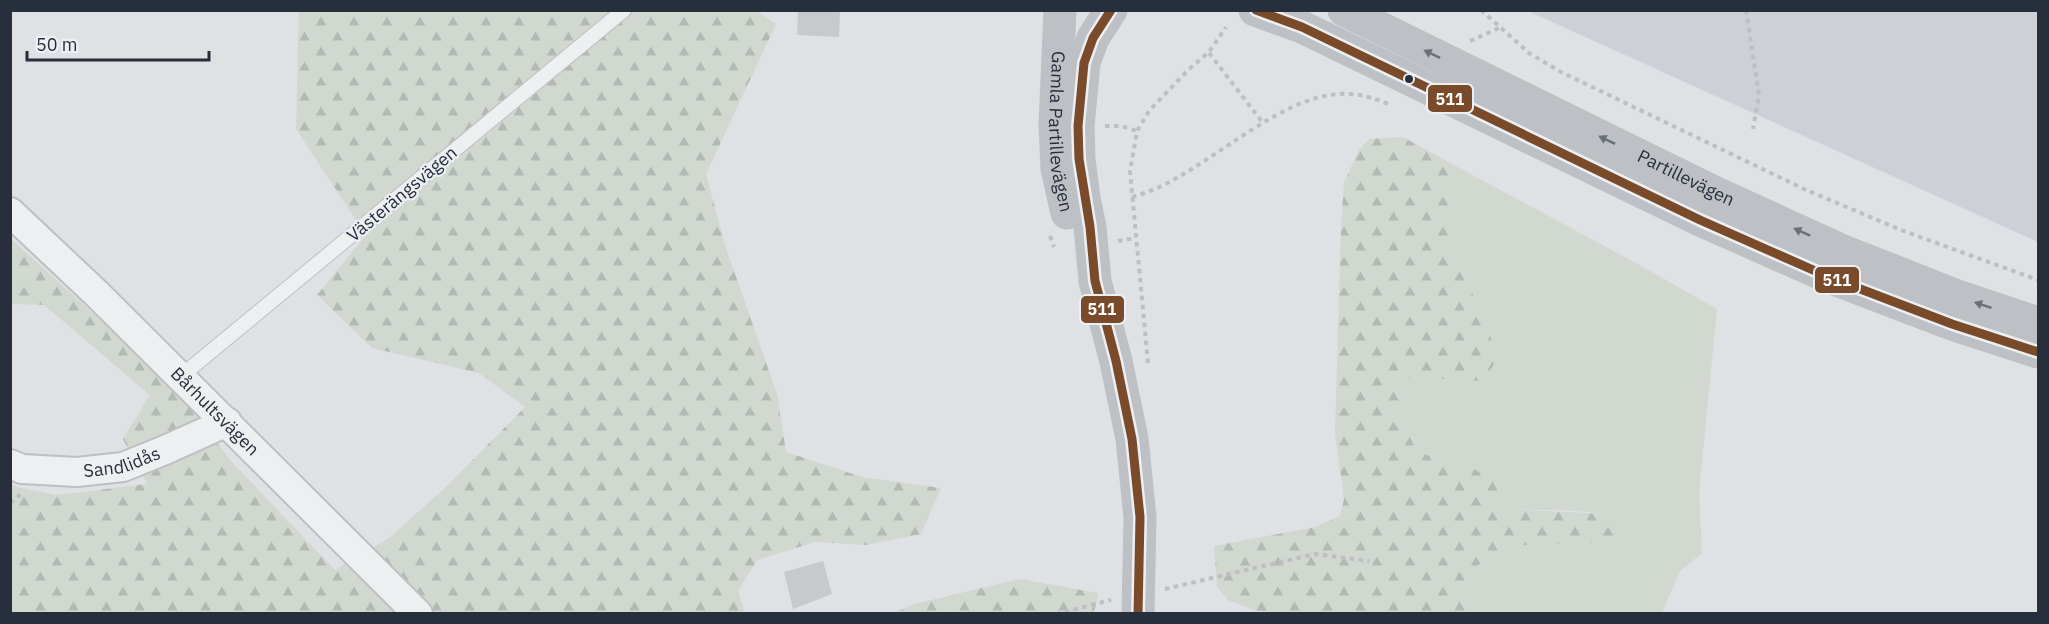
<svg xmlns="http://www.w3.org/2000/svg" width="2049" height="624" font-family="'IBM Plex Sans',sans-serif">
	<style>
		.built { fill: #cdd0d7 }
		.grass { fill: #d0d8cf }
		.forest { fill: url(#forest-firs) }
		.building { fill: #c7c9cc }
		.lines { fill: none; stroke-linecap: round; stroke-linejoin: round }
		.lane-casing { stroke: #bdbfc2; stroke-width: 16 }
		.street-casing { stroke: #bdbfc2; stroke-width: 32 }
		.path { stroke: #bdbfc3; stroke-width: 4; stroke-dasharray: 4.5 4.5; stroke-linecap: butt }
		.lane { stroke: #eeeff1; stroke-width: 14 }
		.street { stroke: #eeeff1; stroke-width: 28 }
		.secondary { stroke: #bdc0c4; stroke-width: 33 }
		.bus-1-casing { stroke: #eceff4; stroke-width: 14 }
		.bus-1 { stroke: #7a4b2a; stroke-width: 9 }
		.oneway { fill: #6a7079 }
		.bus-dot { fill: #272f3c; stroke: #eceff4; stroke-width: 2 }
		.labels { text-anchor: middle; stroke-width: 4.5; stroke-linejoin: round; paint-order: stroke }
		.street-label { font-size: 18px; fill: #272f3c; stroke: #eceff4 }
		.line-badge { stroke: #eceff4; stroke-width: 2 }
		.badge-label { font-size: 16px; text-anchor: middle; font-weight: bold; fill: #fff }
	</style>
	<defs>
		<pattern id="forest-firs" width="22" height="20" patternUnits="userSpaceOnUse" patternTransform="scale(1.5)"><rect width="22" height="20" fill="#d0d8cf"/><path d="M5 1l3.5 6h-7zM16 11l3.5 6h-7z" fill="#b3bab3"/></pattern>
	</defs>
	<rect width="100%" height="100%" fill="#dfe1e4"/>
	<path class="built" d="M 1528,11 L 2038,11 L 2038,242 Z"/>
	<path class="grass" d="M 1452,164 L 1634,262 L 1717,309 L 1699,492 L 1702,553 L 1680,571 L 1662,613 L 1484,614 L 1465,605 L 1473,568 L 1503,547 L 1629,532 L 1609,514 L 1576,511 L 1501,509 L 1472,468 L 1417,452 L 1401,418 L 1399,382 L 1423,373 L 1454,382 L 1482,313 L 1451,250 Z"/>
	<path class="forest" d="M 299,11 L 757,11 L 776,24 L 706,174 L 726,248 L 777,394 L 786,452 L 862,477 L 941,488 L 921,534 L 866,545 L 815,542 L 757,560 L 738,591 L 745,613 L 11,613 L 11,484 L 16,487 L 57,495 L 147,484 L 123,439 L 150,395 L 44,305 L 11,304 L 11,239 L 149,364 L 187,402 L 230,460 L 335,570 L 389,538 L 447,486 L 525,407 L 479,373 L 372,348 L 317,295 L 366,235 L 296,129 Z
		M 1403,137 L 1452,164 L 1451,250 L 1482,313 L 1493,344 L 1495,363 L 1483,380 L 1454,382 L 1423,373 L 1399,382 L 1401,418 L 1417,452 L 1472,468 L 1497,482 L 1502,509 L 1609,514 L 1629,532 L 1625,542 L 1536,544 L 1503,547 L 1473,569 L 1465,605 L 1483,613 L 1303,614 L 1256,611 L 1228,600 L 1217,587 L 1214,546 L 1315,527 L 1340,516 L 1344,499 L 1335,433 L 1341,228 L 1344,182 L 1359,150 L 1369,139 Z
		M 1020,579 L 1098,593 L 1094,613 L 894,613 L 914,604 Z"/>
	<path class="building" d="M 798,10 L 840,10 L 839,37 L 797,35 Z
		M 823,561 L 832,594 L 793,609 L 784,572 Z"/>
	<g class="lines">
		<g class="lane-casing">
			<path id="lane" d="M 180,377 L 624,10"/>
		</g>
		<g class="street-casing">
			<g id="street">
				<path id="s1" d="M 10,212 L 96,293 L 418,614"/>
				<path id="s2" d="M 10,464 L 22,469 L 77,472 L 123,467 L 165,450 L 227,422"/>
			</g>
		</g>
		<path class="path" d="M 1481,10 L 1529,53 L 1561,72 L 1804,189 L 1901,230 L 2038,280
			M 1746,10 L 1759,95 L 1753,129
			M 1470,41 L 1499,28
			M 1209,53 L 1263,123
			M 1105,126 L 1121,126 L 1137,131
			M 1132,197 C 1203,179 1278,89 1351,94 C 1366,95 1378,100 1391,105
			M 1050,236 L 1054,247
			M 1118,241 L 1135,238
			M 1148,363 L 1130,171 L 1137,131 L 1149,111 L 1187,71 L 1209,52 L 1226,27
			M 10,503 L 21,494
			M 1165,589 L 1315,554 L 1369,561
			M 1056,614 L 1111,600"/>
		<use href="#lane" class="lane"/>
		<use href="#street" class="street"/>
		<g class="secondary">
			<path id="s3" d="M 1060,10 L 1055,125 L 1057,169 L 1067,213"/>
			<path d="M 1111,10 L 1093,38 L 1084,63 L 1078,126 L 1079,159 L 1084,198 L 1090,227 L 1095,281 L 1116,361 L 1132,439 L 1140,517 L 1138,614"/>
			<path d="M 1255,10 L 1302,27 L 1700,220 L 1829,277 L 1952,324 L 2038,352"/>
			<path id="s4" d="M 1344,10 L 1716,193 L 1843,251 L 1960,297 L 2038,323"/>
		</g>
		<g class="bus-1-casing">
			<path id="bus-1" d="M 1111,10 L 1093,38 L 1084,63 L 1078,126 L 1079,159 L 1090,227 L 1095,281 L 1116,361 L 1132,439 L 1140,517 L 1138,614
				M 1256,10 L 1302,27 L 1700,220 L 1829,277 L 1952,324 L 2038,352"/>
		</g>
		<use href="#bus-1" class="bus-1"/>
	</g>
	<defs><path id="oneway-solid" d="M-6-.8H1V-3.2L6.5 0L1 3.2V.8H-6Z" transform="scale(1.5)"/></defs>
	<g class="oneway">
		<use href="#oneway-solid" transform="translate(1432 54) rotate(-154)"/>
		<use href="#oneway-solid" transform="translate(1607 140) rotate(-154)"/>
		<use href="#oneway-solid" transform="translate(1802 232) rotate(-156)"/>
		<use href="#oneway-solid" transform="translate(1983 305) rotate(-162)"/>
	</g>
	<circle class="bus-dot" cx="1409" cy="79" r="5"/>
	<g class="labels">
		<g class="street-label">
			<text dy="6" stroke="none"><textPath href="#s3" startOffset="122">Gamla Partillevägen</textPath></text>
			<text dy="6" stroke="none"><textPath href="#s4" startOffset="381">Partillevägen</textPath></text>
			<text transform="translate(402 194) rotate(-40)" y="6">Västerängsvägen</text>
			<text dy="6" stroke="none"><textPath href="#s1" startOffset="286">Bårhultsvägen</textPath></text>
			<text dy="6" stroke="none"><textPath href="#s2" startOffset="114">Sandlidås</textPath></text>
		</g>
	</g>
	<g class="line-badge">
		<rect x="1427" y="84" width="46" height="29" rx="6" fill="#7a4b2a"/>
		<rect x="1814" y="266" width="46" height="28" rx="6" fill="#7a4b2a"/>
		<rect x="1080" y="295" width="45" height="29" rx="6" fill="#7a4b2a"/>
	</g>
	<g class="badge-label">
		<text x="1450" y="105">511</text>
		<text x="1837" y="286">511</text>
		<text x="1102" y="315">511</text>
	</g>
	<rect width="2049" height="624" fill="none" stroke="#272f3c" stroke-width="24"/>
	<path d="M27 51v9h182v-9" fill="none" stroke="#272f3c" stroke-width="3"/>
	<text x="36" y="51" font-size="18" fill="#272f3c" stroke="#eceff4" stroke-width="4.5" paint-order="stroke">50 m</text>
</svg>
